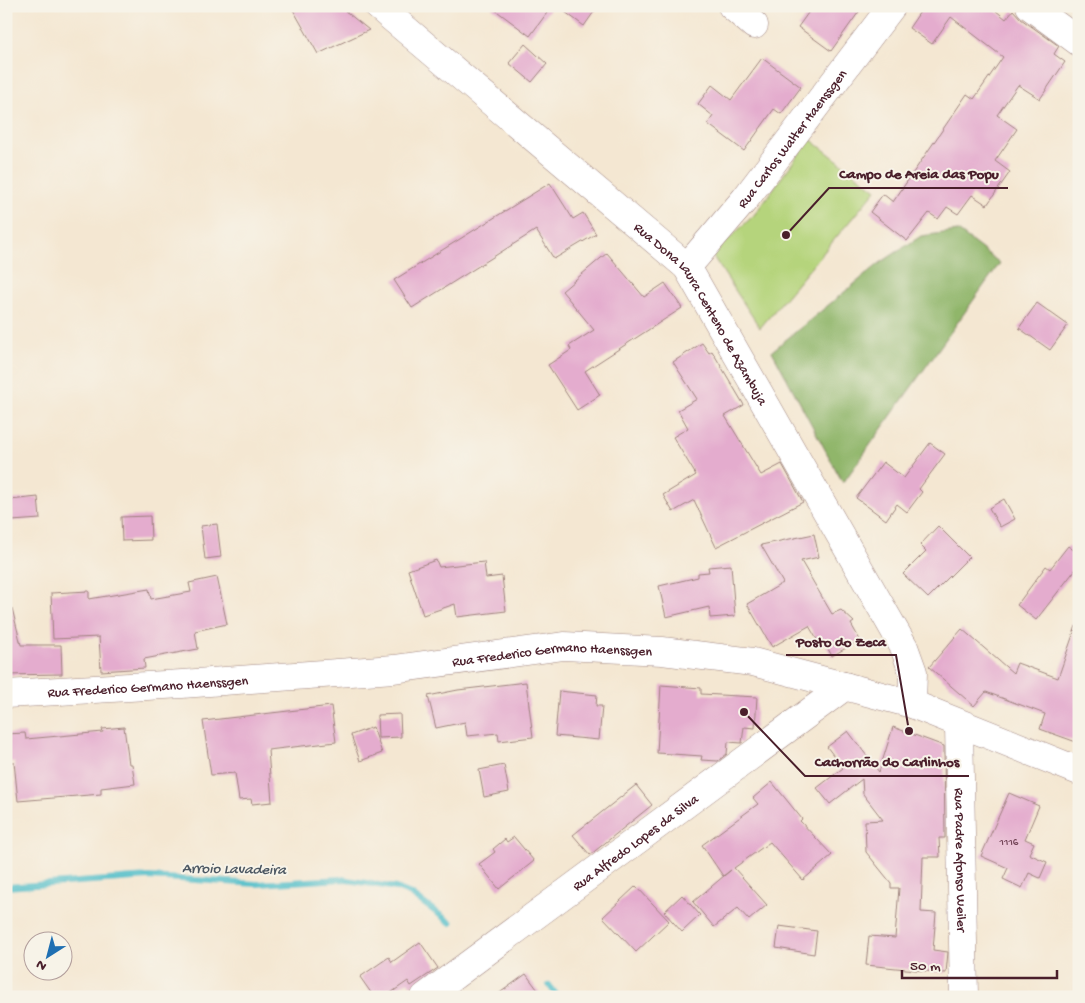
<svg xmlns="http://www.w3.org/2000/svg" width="1085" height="1003" font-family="'Gochi Hand',sans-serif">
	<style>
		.green { fill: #b5d47b; stroke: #807a53 }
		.forest { fill: #90b66b; stroke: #6d6a4b }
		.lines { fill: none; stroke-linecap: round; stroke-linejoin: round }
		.stream { stroke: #51bec9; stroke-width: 6 }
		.building { fill: #e4acce }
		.minor-casing { stroke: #9f837e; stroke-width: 29 }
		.major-casing { stroke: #9f837e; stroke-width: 29 }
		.minor { stroke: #fff; stroke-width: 28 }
		.major { stroke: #fff; stroke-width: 28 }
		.labels { text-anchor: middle; stroke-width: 4; stroke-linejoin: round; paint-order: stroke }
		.number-label { font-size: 11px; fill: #704254 }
		.street-label { font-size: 14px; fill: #4a1f2b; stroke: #f7f3e8 }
		.water-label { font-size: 15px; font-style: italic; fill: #4c5762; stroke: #f7f3e8 }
		.leader { fill: none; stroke: #4a1f2b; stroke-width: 2 }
		.callout-dot { fill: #4a1f2b; stroke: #f7f3e8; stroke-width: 2 }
		.callout-label { font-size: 15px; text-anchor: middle; font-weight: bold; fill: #4a1f2b; stroke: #f7f3e8; stroke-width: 4; stroke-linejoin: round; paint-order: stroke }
	</style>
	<rect width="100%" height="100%" fill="#f7f3e8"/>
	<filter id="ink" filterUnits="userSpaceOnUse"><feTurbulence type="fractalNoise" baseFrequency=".02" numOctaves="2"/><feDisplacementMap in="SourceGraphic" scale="10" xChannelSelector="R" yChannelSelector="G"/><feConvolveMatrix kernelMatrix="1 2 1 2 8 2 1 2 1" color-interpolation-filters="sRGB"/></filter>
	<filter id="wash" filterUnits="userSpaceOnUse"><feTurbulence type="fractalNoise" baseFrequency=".0096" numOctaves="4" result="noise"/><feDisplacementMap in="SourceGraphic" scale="20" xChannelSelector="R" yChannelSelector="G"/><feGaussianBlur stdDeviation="1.12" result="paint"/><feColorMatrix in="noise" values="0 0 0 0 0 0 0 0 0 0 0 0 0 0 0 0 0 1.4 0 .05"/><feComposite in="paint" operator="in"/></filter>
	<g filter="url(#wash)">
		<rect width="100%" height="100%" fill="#f4e7d2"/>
		<path class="green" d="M 810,139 L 876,190 L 760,328 L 712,255 L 754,215 Z"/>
		<path class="forest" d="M 958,231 L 1000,263 L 843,483 L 772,351 L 880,263 L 921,236 Z"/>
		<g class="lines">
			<path class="stream" d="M 6,887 L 149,877 L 257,884 L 342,879 L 396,888 L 411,894 L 451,923
				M 549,985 L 558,997"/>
		</g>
		<g id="blocks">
			<path class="building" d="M 291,6 L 339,6 L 369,30 L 318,54 Z
				M 490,6 L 552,6 L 530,36 Z
				M 557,6 L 598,6 L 584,26 Z
				M 813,6 L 863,6 L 831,51 L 798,27 Z
				M 924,6 L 990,6 L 1006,19 L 1013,10 L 1021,19 L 1059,46 L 1054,54 L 1065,62 L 1040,99 L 1018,85 L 997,115 L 1017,129 L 995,161 L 1010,172 L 987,205 L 972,195 L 958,214 L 947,207 L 938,219 L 929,213 L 907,241 L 870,212 L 883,194 L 893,202 L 967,94 L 974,99 L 1003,57 L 951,17 L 932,44 L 909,28 Z
				M 525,44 L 547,64 L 532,82 L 509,63 Z
				M 762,58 L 801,87 L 781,114 L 774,109 L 744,151 L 708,124 L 713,116 L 698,104 L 712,85 L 731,100 Z
				M 550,183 L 573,219 L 583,213 L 596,234 L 554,259 L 536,230 L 412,308 L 394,280 Z
				M 607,253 L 644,297 L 665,283 L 682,308 L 585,371 L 600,395 L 577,410 L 548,365 L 571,350 L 569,346 L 594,330 L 562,291 Z
				M 1037,303 L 1068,325 L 1050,350 L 1019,328 Z
				M 702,343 L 709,353 L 712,351 L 744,405 L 725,416 L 761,475 L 782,464 L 803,502 L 716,547 L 694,500 L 673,512 L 663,495 L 696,475 L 673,437 L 688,428 L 678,410 L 697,399 L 673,362 Z
				M 930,443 L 945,454 L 919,489 L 922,492 L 907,512 L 897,504 L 886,520 L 856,498 L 883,462 L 904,478 Z
				M 38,497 L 40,519 L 12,521 L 10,500 Z
				M 1004,499 L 1015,519 L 1000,527 L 989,508 Z
				M 150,516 L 151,540 L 122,541 L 121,517 Z
				M 217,524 L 221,557 L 205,559 L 201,526 Z
				M 938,526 L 969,557 L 928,598 L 903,574 L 926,551 L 920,545 Z
				M 814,534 L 819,557 L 801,561 L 832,614 L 841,610 L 854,622 L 851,624 L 860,640 L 832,656 L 823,640 L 819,643 L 809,626 L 772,647 L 747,604 L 783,583 L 761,545 Z
				M 1068,546 L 1079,554 L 1079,565 L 1036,620 L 1017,605 L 1046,566 L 1050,569 Z
				M 436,560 L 439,567 L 484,562 L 486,578 L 502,576 L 506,611 L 457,617 L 455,604 L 423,615 L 408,570 Z
				M 731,565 L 735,616 L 710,618 L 709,607 L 666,617 L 659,586 L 698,577 L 698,573 L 709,572 L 708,567 Z
				M 217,577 L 227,624 L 195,631 L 198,649 L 144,659 L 145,668 L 101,671 L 99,637 L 53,639 L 51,593 L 89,591 L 89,599 L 149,589 L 151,599 L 191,592 L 189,583 Z
				M 12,608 L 21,645 L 61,645 L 62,674 L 6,675 L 6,609 Z
				M 1076,626 L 1079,626 L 1079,743 L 1040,729 L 1045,714 L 986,692 L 974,706 L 929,667 L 962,629 L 1013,673 L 1017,663 L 1058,678 Z
				M 526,682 L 533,737 L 499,741 L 498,733 L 467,736 L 465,722 L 436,728 L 428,696 L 458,690 Z
				M 661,685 L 701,688 L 701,694 L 757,697 L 755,728 L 744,727 L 742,743 L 728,742 L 727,754 L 718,761 L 701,760 L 702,756 L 657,753 Z
				M 559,691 L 597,695 L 596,706 L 602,706 L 599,740 L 555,736 Z
				M 331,706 L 336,742 L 268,750 L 272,802 L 252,804 L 251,799 L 239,800 L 235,773 L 211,775 L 203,721 Z
				M 400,714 L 401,737 L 378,738 L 377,715 Z
				M 124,727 L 129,764 L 132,764 L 135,784 L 101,788 L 101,794 L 18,801 L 14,762 L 6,762 L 6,734 L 25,733 L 26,739 L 103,732 L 102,729 Z
				M 373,727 L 382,753 L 360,761 L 351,735 Z
				M 893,727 L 944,746 L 945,838 L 939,838 L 940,857 L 923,857 L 921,912 L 936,913 L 933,950 L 948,952 L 946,973 L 866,965 L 869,936 L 895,938 L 899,888 L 891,888 L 891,883 L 866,852 L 865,821 L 883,820 L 863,794 L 862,779 L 830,804 L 817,788 L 843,768 L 827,747 L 848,731 L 879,772 Z
				M 504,765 L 509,792 L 484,797 L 479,770 Z
				M 772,782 L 802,819 L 800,821 L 832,855 L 803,880 L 770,842 L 734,868 L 767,905 L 749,920 L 738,908 L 714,927 L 693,902 L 731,870 L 723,876 L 702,845 L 758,804 L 753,798 Z
				M 636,785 L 652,805 L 590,855 L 573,835 Z
				M 1009,793 L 1039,806 L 1025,839 L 1034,843 L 1029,854 L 1047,862 L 1040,878 L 1029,873 L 1022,888 L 1003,879 L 1008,868 L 981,856 Z
				M 514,837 L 534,861 L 499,889 L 479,864 L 495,852 L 493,849 L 505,839 L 507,842 Z
				M 636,886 L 669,921 L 636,952 L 603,917 Z
				M 682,895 L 700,915 L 682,932 L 664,912 Z
				M 779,926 L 817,931 L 814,954 L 776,948 Z
				M 420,942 L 438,968 L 411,986 L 408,981 L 385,997 L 374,997 L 360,977 L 389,957 L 392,962 Z
				M 526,974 L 543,997 L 494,997 Z"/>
		</g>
	</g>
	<g filter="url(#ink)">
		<use href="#blocks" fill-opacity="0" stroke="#9f837e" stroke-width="1"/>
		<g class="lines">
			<g class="minor-casing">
				<g id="minor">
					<path id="s1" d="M 378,6 L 687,267 L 904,647 L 913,672 L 912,704"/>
					<path d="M 732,6 L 754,25"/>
					<path d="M 1030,6 L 1079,42"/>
					<path id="s2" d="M 687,267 L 745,199 L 892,6"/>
					<path id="s3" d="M 959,724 L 964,997"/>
					<path id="s4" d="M 425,997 L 845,686"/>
				</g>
			</g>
			<g class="major-casing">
				<g id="major">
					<path id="s5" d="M 6,694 L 182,684 L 394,669 L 564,646 L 662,651 L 753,662 L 912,704 L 1079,771"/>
				</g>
			</g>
			<use href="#minor" class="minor"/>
			<use href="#major" class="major"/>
		</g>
	</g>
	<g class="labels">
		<g class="number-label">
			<text x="1009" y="845">1116</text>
		</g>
		<g class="street-label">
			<text dy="5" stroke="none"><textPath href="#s2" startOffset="166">Rua Carlos Walter Haenssgen</textPath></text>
			<text dy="5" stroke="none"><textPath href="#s1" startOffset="450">Rua Dona Laura Centeno de Azambuja</textPath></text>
			<text dy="5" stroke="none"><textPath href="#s5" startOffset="548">Rua Frederico Germano Haenssgen</textPath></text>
			<text dy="5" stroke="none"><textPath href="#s5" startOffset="142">Rua Frederico Germano Haenssgen</textPath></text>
			<text dy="5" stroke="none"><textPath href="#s4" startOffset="261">Rua Alfredo Lopes da Silva</textPath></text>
			<text dy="5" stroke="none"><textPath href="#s3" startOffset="136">Rua Padre Afonso Weiler</textPath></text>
		</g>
		<g class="water-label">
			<text transform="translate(234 868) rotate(1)" y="5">Arroio Lavadeira</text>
		</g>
	</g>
	<path class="leader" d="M786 235L829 188H1008M909 731L896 655H786M744 712L805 776H969"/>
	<g class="callout-dot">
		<circle cx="786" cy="235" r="5"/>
		<circle cx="909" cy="731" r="5"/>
		<circle cx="744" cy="712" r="5"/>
	</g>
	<g class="callout-label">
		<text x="919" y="178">Campo de Areia das Popu</text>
		<text x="841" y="646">Posto do Zeca</text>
		<text x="887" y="766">Cachorrão do Carlinhos</text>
	</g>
	<rect width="1085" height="1003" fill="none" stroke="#f7f3e8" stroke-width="25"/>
	<g transform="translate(48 956) rotate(216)"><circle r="24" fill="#f7f3e8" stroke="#b29e9c"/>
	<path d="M0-4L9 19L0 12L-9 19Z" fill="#1f6fb2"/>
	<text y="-8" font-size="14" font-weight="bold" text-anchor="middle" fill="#4a1f2b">N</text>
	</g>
	<path d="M902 970v8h155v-8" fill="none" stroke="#4a1f2b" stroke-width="2.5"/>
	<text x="910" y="970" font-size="15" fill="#4a1f2b" stroke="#f7f3e8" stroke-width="4" paint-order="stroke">50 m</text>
</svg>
